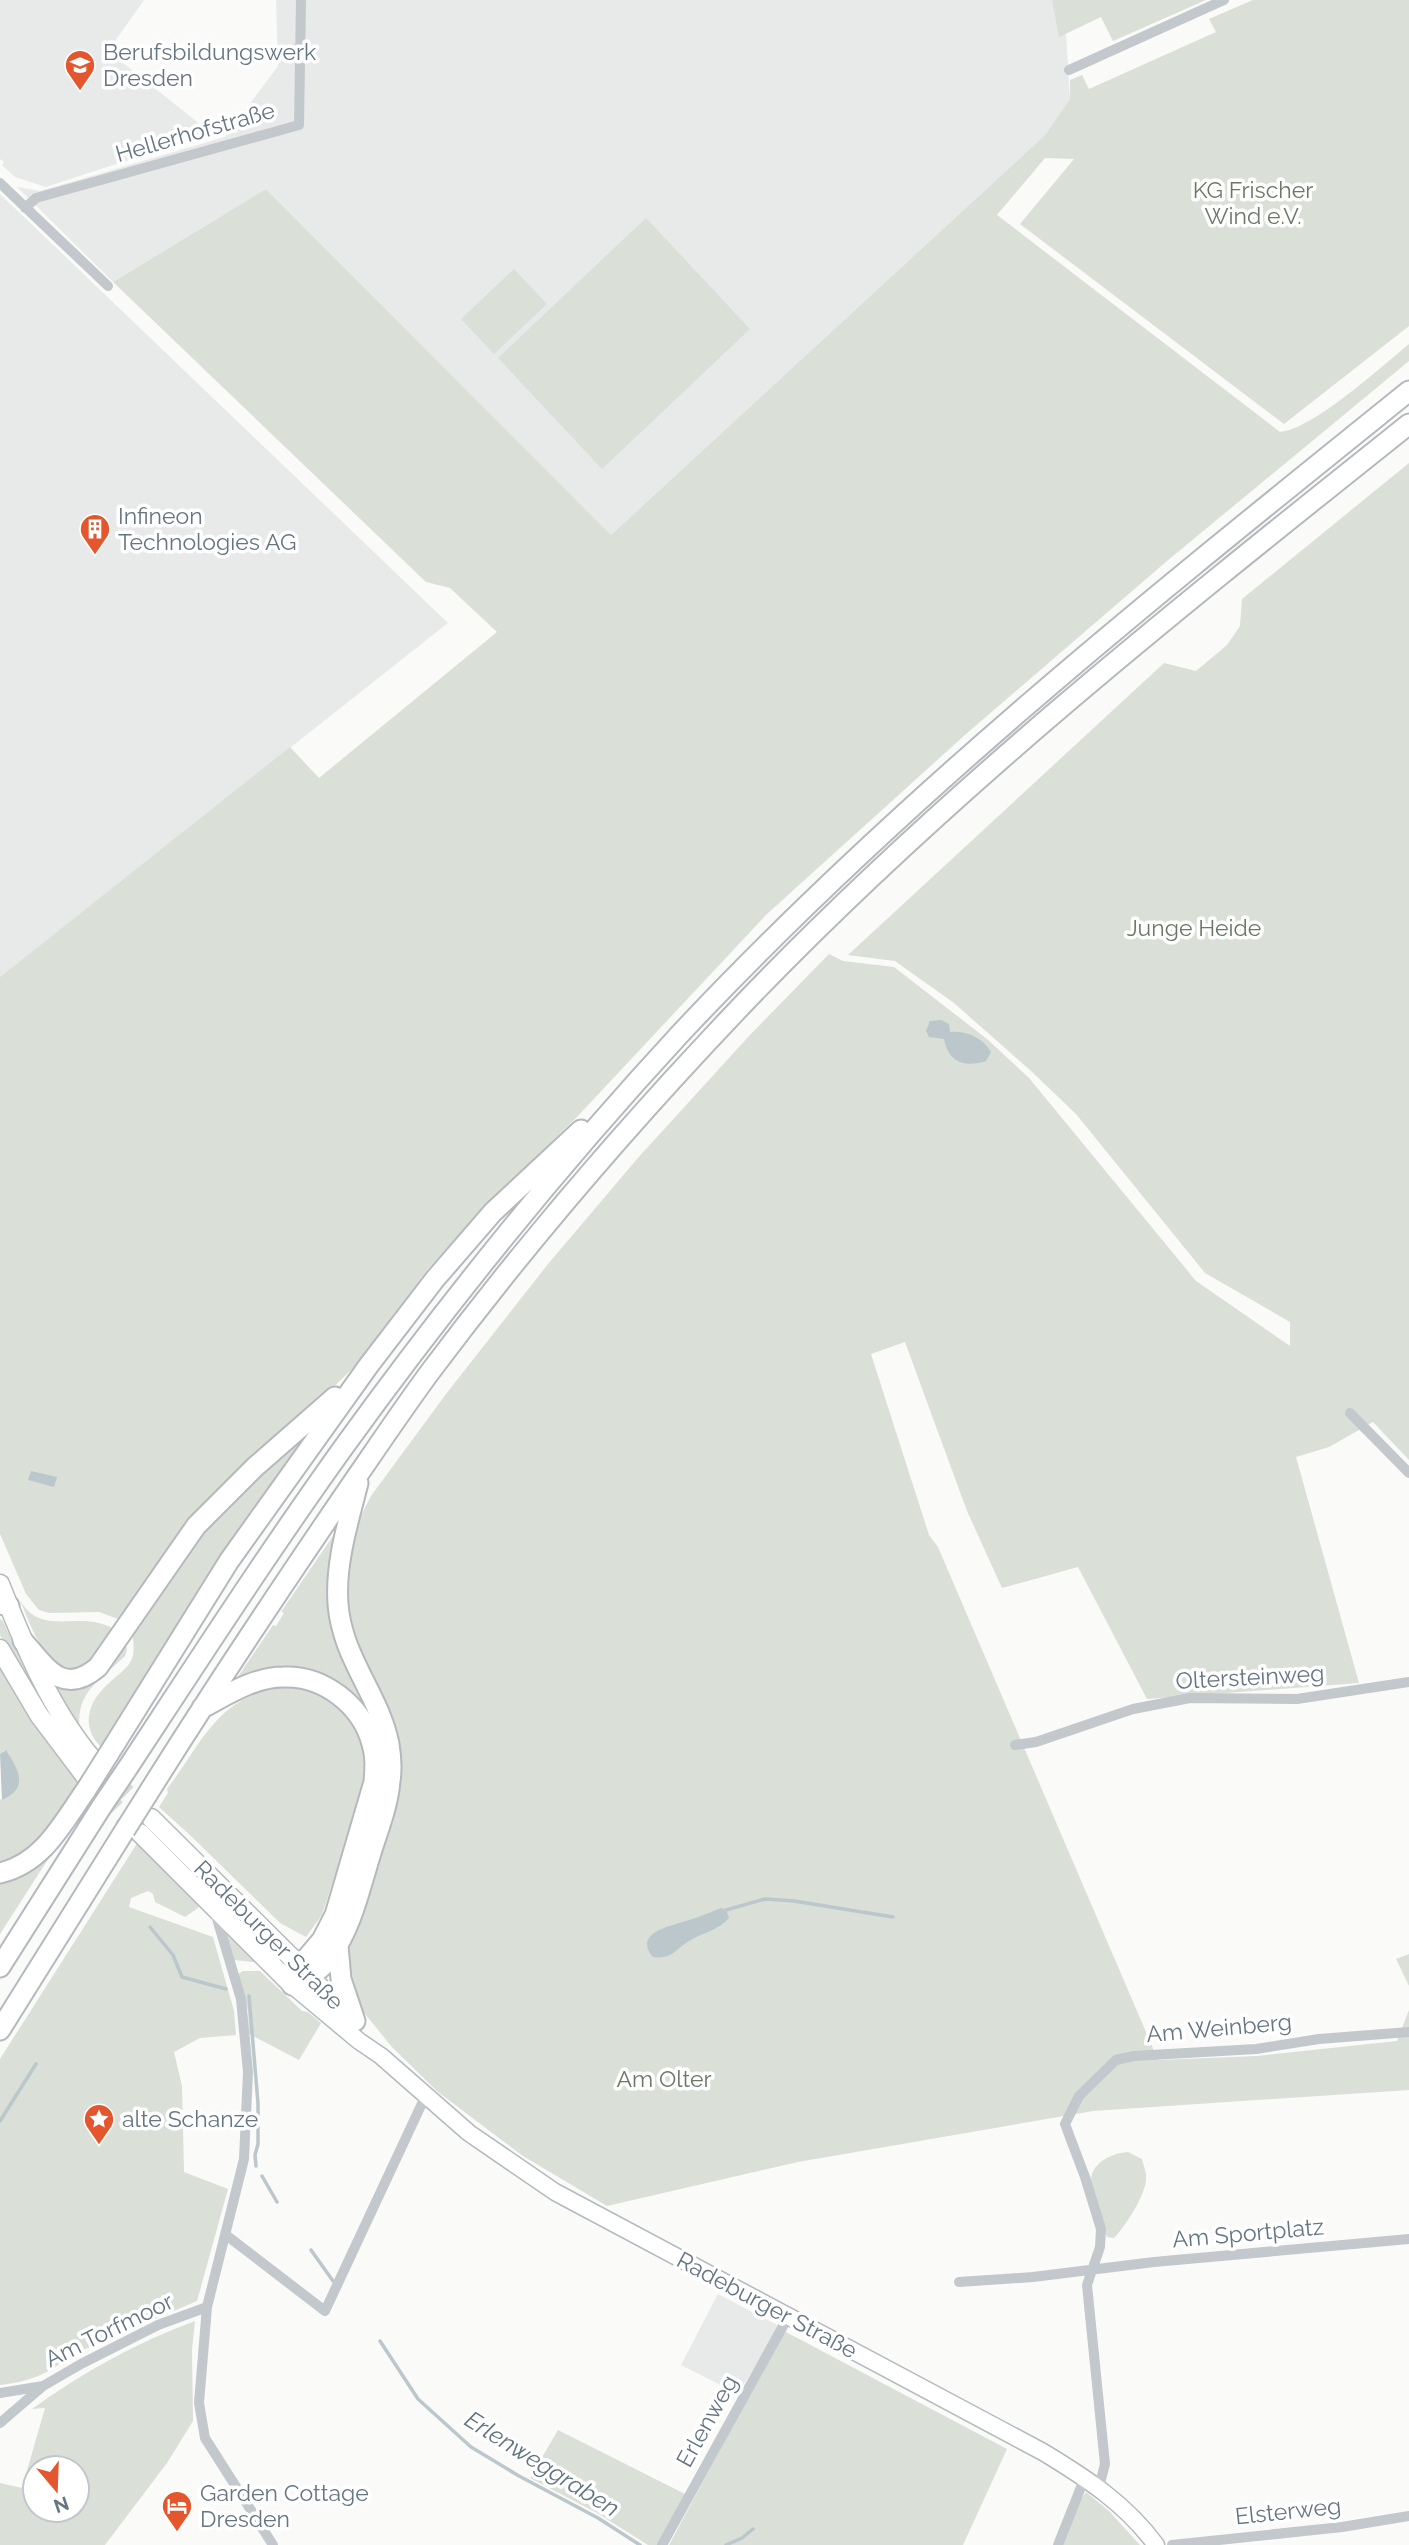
<svg xmlns="http://www.w3.org/2000/svg" width="1409" height="2545" font-family="Raleway,sans-serif">
	<style>
		.built { fill: #e8e9e9 }
		.green { fill: #dadfd7; fill-rule: evenodd }
		.water { fill: #bbc7cb }
		.lines { fill: none; stroke-linecap: round; stroke-linejoin: round }
		.stream { stroke: #bbc7cb; stroke-width: 3.5 }
		.primary-tunnel { stroke: #d5d9db; stroke-width: 18; stroke-dasharray: 18 9; stroke-linecap: butt }
		.secondary-casing { stroke: #b3babf; stroke-width: 19 }
		.primary-casing { stroke: #b5babe; stroke-width: 21 }
		.motorway-casing { stroke: #b4b9bd; stroke-width: 23 }
		.minor { stroke: #c3c8cc; stroke-width: 10 }
		.secondary { stroke: #fff; stroke-width: 16 }
		.primary { stroke: #fff; stroke-width: 18 }
		.motorway { stroke: #fff; stroke-width: 19 }
		.motorway-bridge-casing { stroke: #b4b9bd; stroke-width: 23; stroke-linecap: butt }
		.motorway-bridge { stroke: #fff; stroke-width: 19 }
		.labels { text-anchor: middle; stroke-width: 7; stroke-linejoin: round; paint-order: stroke }
		.poi-label { font-size: 23px; fill: #657683; stroke: #fff; text-anchor: start }
		.street-label { font-size: 23px; fill: #657683; stroke: #fff }
		.park-label { font-size: 23px; fill: #687a64; stroke: #fff }
		.water-label { font-size: 24px; font-style: italic; fill: #60757c; stroke: #fff }
	</style>
	<rect width="100%" height="100%" fill="#fafaf8"/>
	<path class="built" d="M 0,0 L 144,0 L 108,51 L 211,133 L 46,187 L 15,177 L 2,165 L 4,162 L 0,159 Z
		M 276,0 L 1064,0 L 1070,99 L 1045,135 L 611,535 L 266,189 L 113,282 L 17,187 L 40,191 L 225,137 L 278,66 Z
		M 0,194 L 448,623 L 0,977 Z
		M 718,2294 L 779,2326 L 738,2394 L 681,2365 Z"/>
	<path class="green" d="M 1052,0 L 1206,0 L 1113,41 L 1101,17 L 1059,37 Z
		M 1253,0 L 1409,0 L 1409,326 L 1284,424 L 1020,224 L 1074,159 L 1045,158 L 997,215 L 1280,432 C 1313,429 1381,367 1409,344 L 1409,361 L 1167,561 L 966,734 L 767,914 L 575,1119 L 486,1205 L 427,1270 L 355,1366 L 307,1413 L 121,1620 L 99,1612 L 49,1613 L 39,1610 L 26,1594 L 0,1534 L 0,977 L 290,747 L 319,778 L 497,632 L 450,588 L 426,582 L 113,282 L 266,189 L 611,535 L 1045,135 L 1070,99 L 1070,80 L 1082,75 L 1089,89 L 1216,32 L 1209,19 Z
		M 646,218 L 750,329 L 602,469 L 498,358 Z
		M 514,269 L 547,304 L 494,354 L 461,319 Z
		M 1409,463 L 1409,1460 L 1373,1422 L 1329,1447 L 1296,1457 L 1359,1683 L 1147,1699 L 1078,1567 L 1002,1588 L 967,1511 L 905,1342 L 871,1354 L 929,1535 L 938,1547 L 1158,2060 L 1257,2056 L 1397,2041 L 1409,2010 L 1409,2090 L 1093,2111 L 798,2162 L 607,2206 L 523,2156 L 438,2092 L 392,2047 L 361,2009 L 350,1967 L 346,1966 L 346,1953 L 395,1792 L 353,1644 L 343,1591 L 356,1525 L 371,1496 L 446,1394 L 548,1264 L 637,1159 L 749,1036 L 829,954 L 843,961 L 894,967 L 987,1039 L 1029,1078 L 1196,1281 L 1290,1346 L 1290,1322 L 1205,1273 L 1076,1114 L 1030,1070 L 954,1003 L 895,961 L 848,955 L 1164,663 L 1196,671 L 1227,645 L 1240,626 L 1242,599 Z
		M 308,1433 L 234,1538 L 103,1749 C 80,1728 87,1703 108,1684 C 116,1676 126,1670 131,1661 C 136,1651 133,1639 131,1629 L 219,1507 Z
		M 335,1533 L 338,1536 L 332,1561 L 365,1702 L 379,1736 L 346,1691 L 235,1681 L 273,1625 L 276,1626 L 284,1613 L 281,1612 Z
		M 20,1600 C 41,1639 81,1608 115,1630 C 107,1641 98,1655 88,1664 C 54,1695 29,1621 20,1600 Z
		M 0,1619 L 3,1621 L 37,1694 L 36,1695 L 0,1635 Z
		M 124,1638 L 127,1649 L 125,1656 C 100,1680 74,1693 80,1732 L 50,1678 L 59,1683 Z
		M 0,1664 L 31,1720 L 80,1784 L 37,1848 L 0,1866 L 0,1799 L 2,1800 L 5,1750 L 0,1754 Z
		M 284,1686 C 339,1692 373,1733 363,1788 L 322,1915 L 306,1937 L 280,1923 L 191,1836 L 159,1807 L 168,1793 L 167,1789 C 204,1740 217,1697 284,1686 Z
		M 59,1842 L 0,1934 L 0,1879 Z
		M 138,1842 L 200,1904 L 198,1908 L 185,1917 L 155,1902 L 153,1894 L 148,1891 L 131,1898 L 129,1907 L 213,1937 L 234,2011 L 236,2035 L 200,2038 L 174,2052 L 182,2086 L 184,2172 L 228,2189 L 197,2301 L 69,2356 C 49,2375 26,2382 0,2385 L 0,2059 Z
		M 226,1929 L 261,1963 L 234,1960 L 225,1931 Z
		M 1409,1954 L 1409,1986 L 1396,1959 Z
		M 243,1971 L 260,1971 L 302,2011 L 308,2012 L 321,2023 L 299,2060 L 249,2034 L 248,2011 L 238,1974 Z
		M 1128,2152 L 1142,2159 C 1143,2164 1146,2171 1146,2176 C 1148,2192 1125,2227 1114,2238 L 1107,2237 C 1104,2225 1091,2189 1091,2179 C 1093,2161 1114,2153 1128,2152 Z
		M 195,2321 L 192,2350 L 193,2421 L 167,2463 L 105,2545 L 0,2545 L 0,2483 L 22,2488 L 45,2408 L 32,2409 C 83,2372 136,2343 195,2321 ZM 35,2468 L 77,2468 L 77,2510 L 35,2510 Z
		M 784,2331 L 1007,2449 L 963,2545 L 669,2545 Z
		M 558,2430 L 685,2494 L 658,2545 L 648,2545 L 597,2513 L 530,2478 Z
		M 1086,2492 L 1109,2511 L 1140,2545 L 1062,2545 L 1074,2510 Z"/>
	<path class="water" d="M 941,1020 L 949,1024 L 950,1032 C 966,1030 983,1038 991,1052 L 986,1061 C 965,1068 948,1062 944,1039 L 929,1037 L 926,1031 L 930,1021 Z
		M 31,1471 L 57,1477 L 54,1487 L 28,1480 Z
		M 6,1750 C 18,1769 30,1788 2,1800 L 0,1754 Z
		M 721,1908 L 726,1910 L 729,1918 C 718,1931 703,1932 689,1941 C 676,1949 671,1960 653,1957 C 632,1932 672,1926 689,1920 C 700,1917 710,1912 721,1908 Z"/>
	<g class="lines">
		<path class="stream" d="M 726,1910 L 765,1899 L 794,1901 L 893,1917
			M 150,1927 L 173,1955 L 182,1977 L 226,1989
			M 249,1996 L 258,2103 L 258,2144 L 255,2155 L 256,2166
			M 0,2121 L 36,2064
			M 262,2176 L 277,2202
			M 311,2250 L 333,2281
			M 380,2341 L 418,2399 L 471,2447 L 519,2476 L 598,2518 L 640,2545
			M 726,2545 L 742,2538 L 753,2529"/>
		<path class="primary-tunnel" d="M 95,1762 L 149,1815
			M 85,1776 L 138,1831"/>
		<g class="secondary-casing">
			<path id="secondary" d="M 304,1970 L 355,2020
				M 292,1985 L 359,2041 L 381,2056 L 469,2133 L 555,2192 L 1043,2452 C 1086,2478 1126,2504 1156,2545"/>
		</g>
		<g class="primary-casing">
			<path id="primary" d="M 0,1584 C 25,1647 51,1711 95,1762
				M 0,1649 L 39,1715 L 85,1776
				M 151,1818 L 300,1966
				M 140,1833 L 292,1985"/>
		</g>
		<g class="motorway-casing">
			<path id="motorway" d="M 0,1604 L 9,1606
				M 23,1641 C 46,1667 63,1697 98,1667 L 196,1526 L 255,1467 L 335,1397
				M 202,1708 C 227,1695 254,1677 283,1677 C 323,1675 362,1705 372,1744 C 376,1756 375,1769 374,1782 L 335,1915 L 322,1940 L 300,1966 L 292,1985
				M 108,1755 L 229,1561 L 369,1365 L 435,1279 L 493,1212 L 581,1130
				M 125,1772 C 196,1664 267,1554 343,1448 C 447,1304 559,1165 680,1034 C 902,797 1156,595 1409,391
				M 147,1795 C 212,1691 280,1589 349,1488 C 376,1449 402,1410 430,1372 C 528,1241 635,1117 748,999 C 951,788 1181,606 1409,424
				M 0,1873 C 43,1863 62,1824 86,1790
				M 338,1946 L 341,1979 L 355,2021
				M 0,1967 L 102,1806
				M 292,1985 C 307,1978 321,1971 330,1957 C 352,1927 360,1888 371,1853 C 378,1830 388,1806 390,1781 C 392,1768 391,1756 389,1744 C 379,1694 342,1658 338,1604 C 335,1563 348,1523 358,1483
				M 0,2030 L 125,1830"/>
		</g>
		<path class="minor" d="M 1069,70 L 1224,0
			M 0,183 L 108,286
			M 25,208 L 36,198 L 299,125 L 301,0
			M 1350,1413 L 1409,1473
			M 1015,1745 L 1036,1742 L 1133,1709 L 1190,1698 L 1297,1699 L 1409,1682
			M 215,1912 L 241,1999 L 248,2072 L 244,2159 L 207,2307 L 199,2403 L 205,2438 L 273,2545
			M 226,2235 L 325,2311 L 425,2097
			M 959,2282 L 1033,2277 L 1154,2262 L 1409,2239
			M 0,2393 L 43,2386
			M 0,2423 L 43,2386 L 81,2364 L 158,2325 L 207,2307
			M 1099,2487 L 1105,2464 L 1087,2285 L 1100,2247 L 1101,2229 L 1085,2177 L 1065,2124 L 1079,2096 L 1116,2060 L 1134,2056 L 1256,2049 L 1319,2039 L 1409,2032
			M 662,2545 L 788,2317
			M 1058,2545 L 1085,2477
			M 1172,2545 L 1342,2527 L 1409,2516"/>
		<use href="#secondary" class="secondary"/>
		<use href="#primary" class="primary"/>
		<use href="#motorway" class="motorway"/>
		<g class="motorway-bridge-casing">
			<path id="motorway-bridge" d="M 86,1790 L 108,1755
				M 102,1806 L 125,1772
				M 125,1830 L 147,1795"/>
		</g>
		<use href="#motorway-bridge" class="motorway-bridge"/>
	</g>
	<defs>
		<g id="school-pin" transform="scale(1.575)"><path d="M0 17L-7.5 6A9.5 9.5 0 1 1 7.5 6Z" fill="#e4572e" stroke="#fff"/><path d="M0-5L7-2L0 1L-7-2ZM-4 1L0 2.5L4 1V4Q0 6-4 4Z" fill="#fff"/></g>
		<g id="building-pin" transform="scale(1.575)"><path d="M0 17L-7.5 6A9.5 9.5 0 1 1 7.5 6Z" fill="#e4572e" stroke="#fff"/><path d="M-4-6H4V6H1V3H-1V6H-4ZM-2.5-4.3h1.7v1.8h-1.7ZM.8-4.3h1.7v1.8H.8ZM-2.5-1h1.7V.8h-1.7ZM.8-1h1.7V.8H.8Z" fill="#fff"/></g>
		<g id="sight-pin" transform="scale(1.575)"><path d="M0 17L-7.5 6A9.5 9.5 0 1 1 7.5 6Z" fill="#e4572e" stroke="#fff"/><path d="M0-6L1.8-2.2L6-1.7L2.9 1.2L3.7 5.4L0 3.3L-3.7 5.4L-2.9 1.2L-6-1.7L-1.8-2.2Z" fill="#fff"/></g>
		<g id="hotel-pin" transform="scale(1.575)"><path d="M0 17L-7.5 6A9.5 9.5 0 1 1 7.5 6Z" fill="#e4572e" stroke="#fff"/><path d="M-6-4.5h1.5V1H6V5H4.5V3h-9V5H-6ZM-4 0a1.8 1.8 0 1 1 3.6 0ZM.5 0V-2.5h3Q6-2.5 6 0Z" fill="#fff"/></g>
	</defs>
	<g fill-rule="evenodd">
		<use href="#school-pin" x="80" y="65"/>
		<use href="#building-pin" x="95" y="529"/>
		<use href="#sight-pin" x="99" y="2119"/>
		<use href="#hotel-pin" x="177" y="2506"/>
	</g>
	<g class="labels">
		<g class="poi-label">
			<text x="103" y="60">Berufsbildungswerk<tspan x="103" dy="26">Dresden</tspan></text>
			<text x="118" y="524">Infineon<tspan x="118" dy="26">Technologies AG</tspan></text>
			<text x="122" y="2127">alte Schanze</text>
			<text x="200" y="2501">Garden Cottage<tspan x="200" dy="26">Dresden</tspan></text>
		</g>
		<g class="street-label">
			<text transform="translate(195 132) rotate(-16)" y="8">Hellerhofstraße</text>
			<text transform="translate(1250 1677) rotate(-3)" y="8">Oltersteinweg</text>
			<text transform="translate(269 1935) rotate(45)" y="8">Radeburger Straße</text>
			<text transform="translate(1219 2028) rotate(-5)" y="8">Am Weinberg</text>
			<text transform="translate(1248 2233) rotate(-5)" y="8">Am Sportplatz</text>
			<text transform="translate(767 2305) rotate(28)" y="8">Radeburger Straße</text>
			<text transform="translate(109 2330) rotate(-26)" y="8">Am Torfmoor</text>
			<text transform="translate(707 2421) rotate(-61)" y="8">Erlenweg</text>
			<text transform="translate(1288 2511) rotate(-6)" y="8">Elsterweg</text>
		</g>
		<g class="park-label">
			<text x="1253" y="198">KG Frischer<tspan x="1253" dy="26">Wind e.V.</tspan></text>
			<text x="1194" y="936">Junge Heide</text>
			<text x="664" y="2087">Am Olter</text>
		</g>
		<g class="water-label">
			<text transform="translate(542 2464) rotate(32)" y="8">Erlenweggraben</text>
		</g>
	</g>
	<g transform="translate(56 2489) rotate(161)"><circle r="33" fill="#ffffff" stroke="#c1c8cd" stroke-width="2"/>
	<path d="M0-5L12 26L0 18L-12 26Z" fill="#e4572e"/>
	<text y="-10" font-size="19" font-weight="bold" text-anchor="middle" fill="#657683">N</text>
	</g>
</svg>
